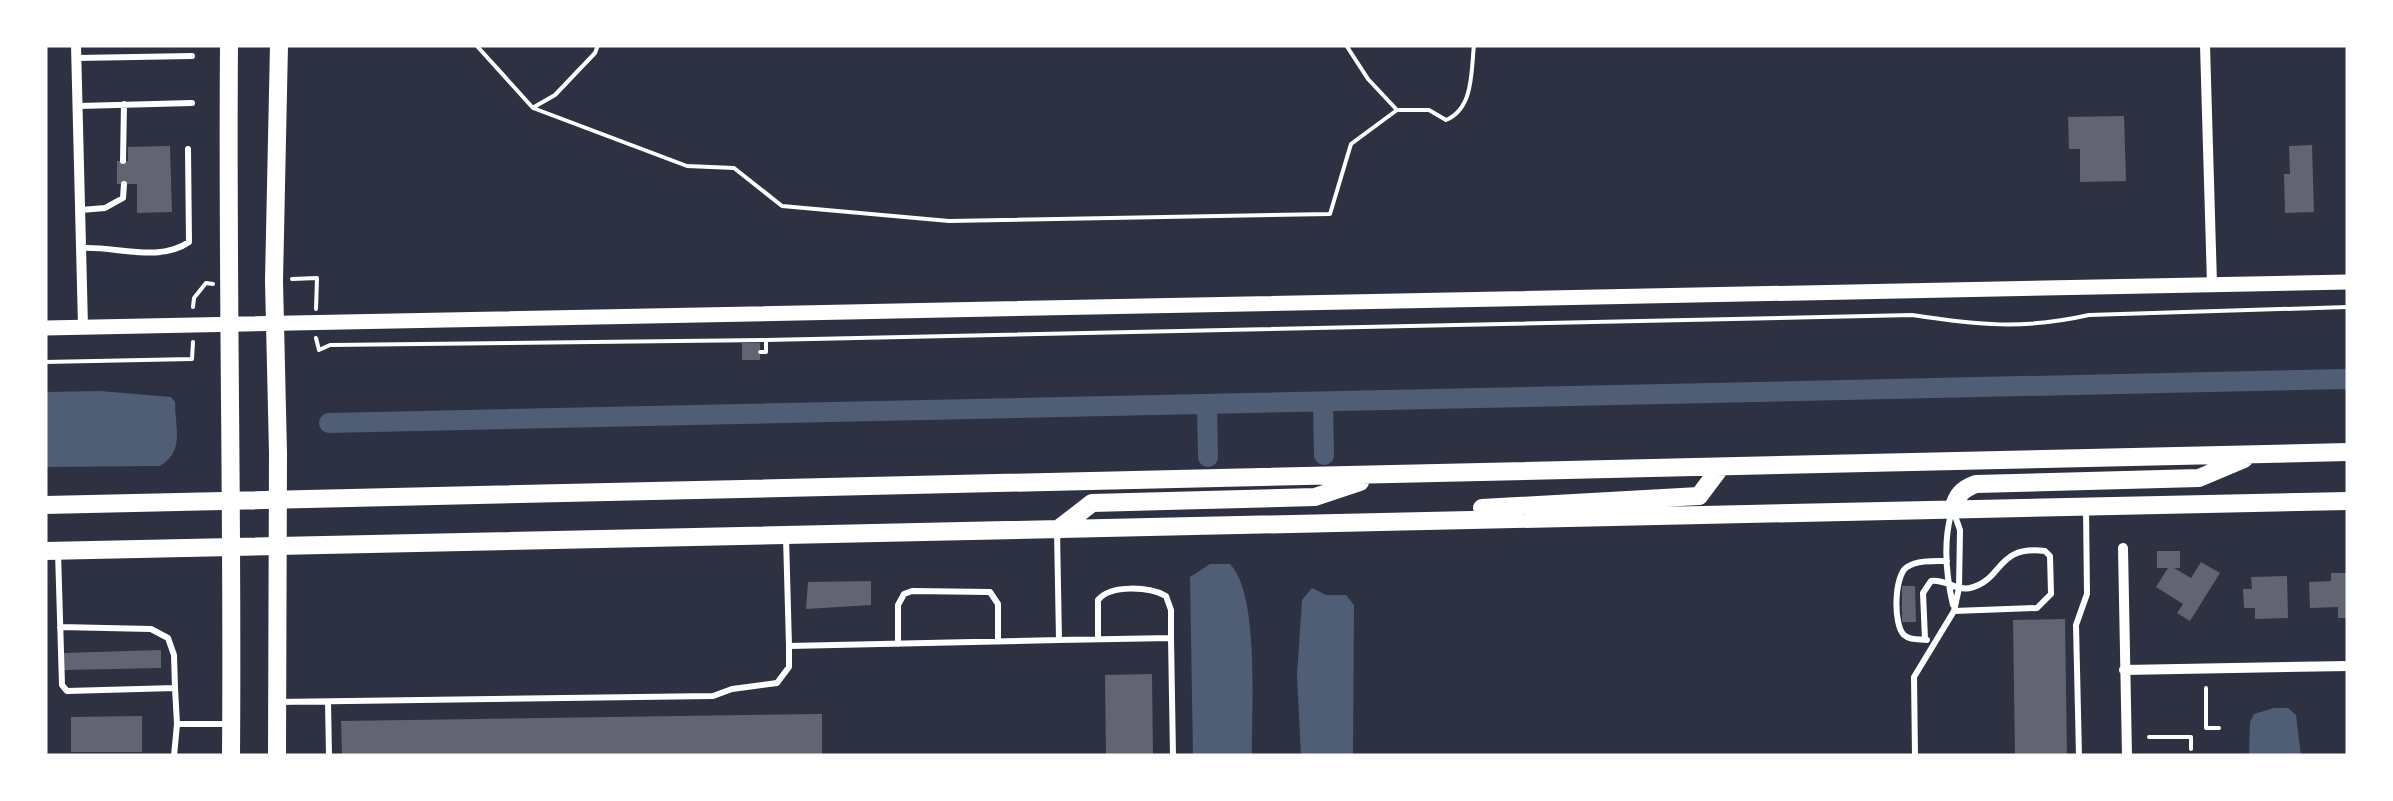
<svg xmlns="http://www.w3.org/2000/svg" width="2393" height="801" font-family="'Archivo Narrow',sans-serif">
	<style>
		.water { fill: #4f5d75 }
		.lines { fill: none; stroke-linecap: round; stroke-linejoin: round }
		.canal { stroke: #4f5d75; stroke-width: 20 }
		.building { fill: #626471 }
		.path { stroke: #fff; stroke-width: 4 }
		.service { stroke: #fff; stroke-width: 6 }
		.minor { stroke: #fff; stroke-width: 10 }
		.tertiary { stroke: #fff; stroke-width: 15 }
		.secondary { stroke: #fff; stroke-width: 18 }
		.primary { stroke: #fff; stroke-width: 18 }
	</style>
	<rect width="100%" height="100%" fill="#2d3142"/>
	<path class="water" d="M 100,391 L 171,397 L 175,402 C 175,429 185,451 160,466 L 45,467 L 45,392 Z
		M 1210,564 L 1230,564 C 1260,595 1251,710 1252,756 L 1193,756 L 1190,577 Z
		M 1312,588 L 1326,595 L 1346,595 L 1354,605 L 1353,756 L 1301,756 L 1297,675 L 1302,600 Z
		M 2274,708 L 2288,708 L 2296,715 L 2301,756 L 2249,756 L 2250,722 L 2254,714 Z"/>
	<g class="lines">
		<path class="canal" d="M 1323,402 L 1324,455
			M 1207,405 L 1208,457
			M 329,423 L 2348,379"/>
	</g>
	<path class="building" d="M 2124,116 L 2126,181 L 2080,182 L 2080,149 L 2069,149 L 2068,117 Z
		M 2312,145 L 2314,212 L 2285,213 L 2284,174 L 2290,174 L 2289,146 Z
		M 170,146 L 172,212 L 137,213 L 137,184 L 117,184 L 117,161 L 128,161 L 128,147 Z
		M 742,343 L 760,343 L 760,360 L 742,360 Z
		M 2157,551 L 2180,551 L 2180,568 L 2174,568 L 2191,578 L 2201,562 L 2220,573 L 2190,621 L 2177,613 L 2183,604 L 2156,587 L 2168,568 L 2157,568 Z
		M 2331,573 L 2348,573 L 2348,618 L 2338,618 L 2338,607 L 2310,608 L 2309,582 L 2331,581 Z
		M 2287,576 L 2288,618 L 2255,619 L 2255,608 L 2244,608 L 2243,589 L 2252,589 L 2251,577 Z
		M 871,581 L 871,605 L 806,609 L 808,582 Z
		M 1902,586 L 1915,586 L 1916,622 L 1902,622 Z
		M 2065,619 L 2067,756 L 2015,756 L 2013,620 Z
		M 161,650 L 161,668 L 64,670 L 63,653 Z
		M 1152,674 L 1153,756 L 1106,756 L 1105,675 Z
		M 822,714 L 822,756 L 342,756 L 341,721 Z
		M 142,716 L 142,752 L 71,752 L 71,717 Z"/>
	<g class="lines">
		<path class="path" d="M 476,45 L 533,108 L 687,166 L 734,168 L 782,206 L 949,221 L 1330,214 L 1351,144 L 1397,110 L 1368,79 L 1346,45
			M 534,107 L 555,95 L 595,53 L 598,45
			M 1399,110 L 1429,110 L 1446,120 C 1474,108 1471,71 1474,45
			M 292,279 L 317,278 L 316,309
			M 193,307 L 194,298 L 206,283 L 213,284
			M 316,338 L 319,350 L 330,345 L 766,340 L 1912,315 C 1978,325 2022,330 2089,315 L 2348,307
			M 760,352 L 766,352 L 766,340
			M 45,362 L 192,359 L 193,342
			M 2206,688 L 2206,728 L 2219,728
			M 2149,737 L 2191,737 L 2191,749"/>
		<path class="service" d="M 77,58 L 192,56
			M 79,106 L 192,103
			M 123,161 L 124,104
			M 81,210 L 105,208 L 123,198 L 124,184
			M 82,248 C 116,246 159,263 189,242 L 188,149
			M 1951,514 C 1943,544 1946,575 1953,605
			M 786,537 L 789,646
			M 58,552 L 62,685 L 67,691 L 175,688 L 177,724 L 174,756
			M 60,627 L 151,629 L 168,638 L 174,655 L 175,688
			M 1098,639 L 1098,600 C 1111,584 1150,587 1166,596 L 1171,610 L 1171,638
			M 1925,639 L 1923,593 L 1931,581 C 1946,579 1955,591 1970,588 C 2004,580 1995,545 2045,551 L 2050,556 L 2051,594 L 2037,608 L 1954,611
			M 1059,640 L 1171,638 L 1173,756
			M 1927,640 C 1919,639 1909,640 1904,635 C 1893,625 1894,575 1907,567 C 1918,560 1934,561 1947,561
			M 898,644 L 898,605 L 904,594 L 912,591 L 990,592 L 998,604 L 998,641
			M 277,702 L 713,696 L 732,689 L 777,683 L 789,667 L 789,646 L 1059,640 L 1057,531
			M 328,702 L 329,756
			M 177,724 L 231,724
			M 1915,756 L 1914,677 L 1954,611 L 1959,588 L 1960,530 L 1953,510
			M 2079,756 L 2076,625 L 2087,594 L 2086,508"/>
		<path class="minor" d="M 76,45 L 83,327
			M 2205,45 L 2212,284
			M 2123,548 L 2127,756
			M 2124,670 L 2348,666"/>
		<path class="tertiary" d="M 45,328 L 2348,282"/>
		<path class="secondary" d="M 229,45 C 227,282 233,519 231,756
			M 277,756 L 278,453 L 274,281 L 279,45"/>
		<path class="primary" d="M 45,505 L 2348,452
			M 1482,508 L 1699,496 L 1720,468
			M 1953,509 C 1957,495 1962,489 1976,484 L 2199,478 L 2244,459
			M 1057,530 L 1092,503 L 1315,497 L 1360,482
			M 45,551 L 2348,501"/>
	</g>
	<rect width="2393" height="801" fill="none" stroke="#ffffff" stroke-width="95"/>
</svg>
